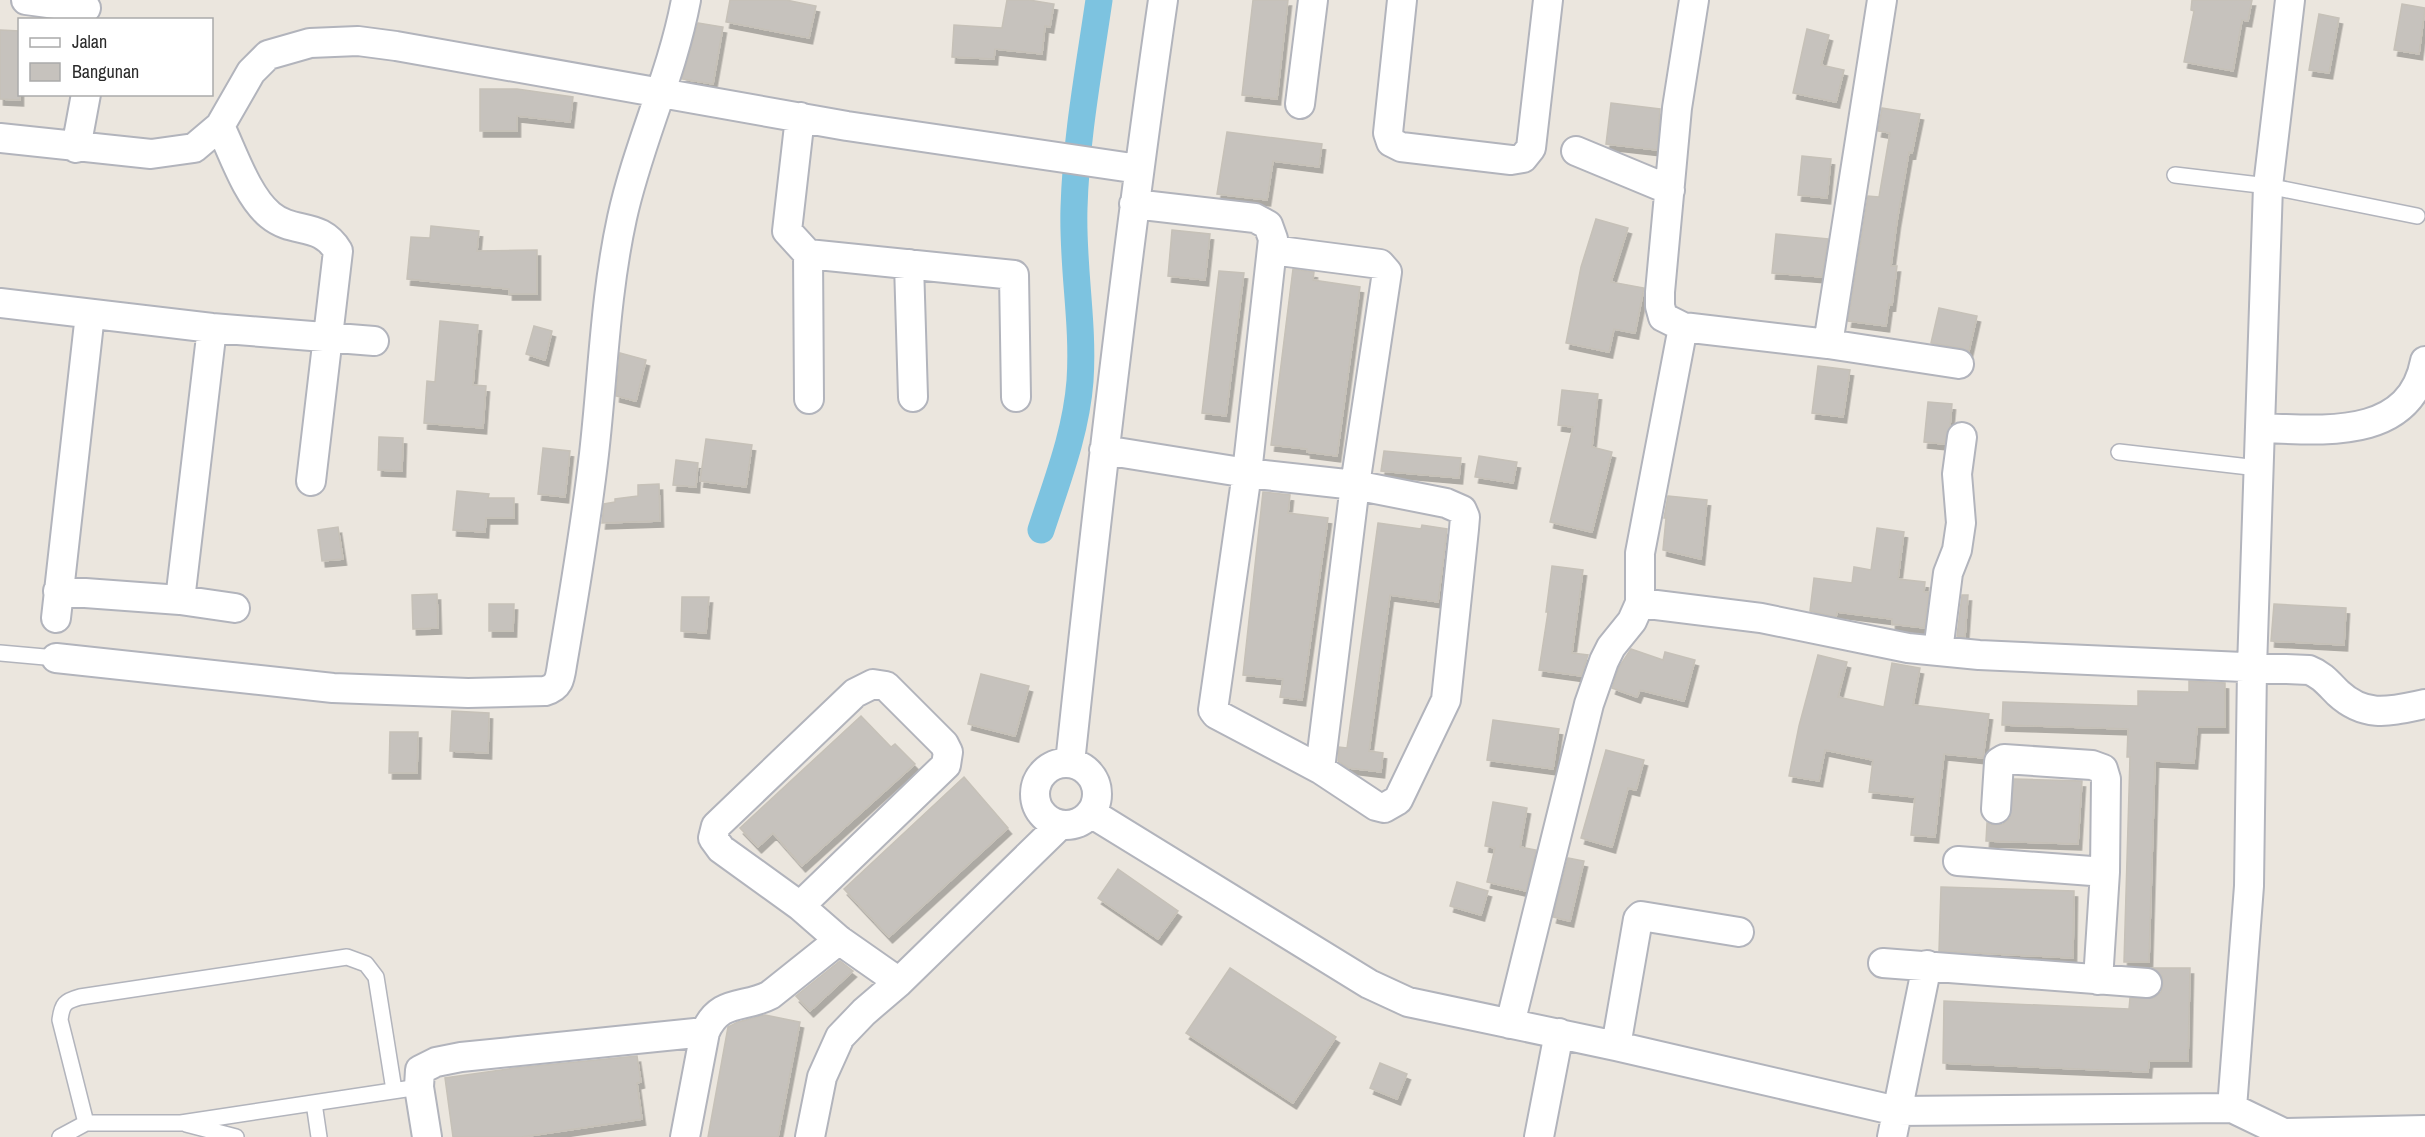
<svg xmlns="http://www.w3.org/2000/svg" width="2425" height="1137" font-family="'Archivo Narrow',sans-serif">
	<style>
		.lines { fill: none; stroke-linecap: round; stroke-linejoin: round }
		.canal { stroke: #7dc3e0; stroke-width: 27 }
		.building { fill: #c6c2bd; stroke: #c6c1b8; stroke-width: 1.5; filter: url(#shadow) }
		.lane-casing { stroke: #b2b4bc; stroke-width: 18 }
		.street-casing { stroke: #b2b4bc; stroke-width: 32 }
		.lane { stroke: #fff; stroke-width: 15 }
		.street { stroke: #fff; stroke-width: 28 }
	</style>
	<defs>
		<filter id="shadow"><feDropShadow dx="3.5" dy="6" stdDeviation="0" flood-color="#0004"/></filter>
	</defs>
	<rect width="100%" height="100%" fill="#ebe6de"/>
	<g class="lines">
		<path class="canal" d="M 1041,530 C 1057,481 1076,433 1080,381 C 1084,323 1072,266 1074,208 C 1076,138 1089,69 1099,0"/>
	</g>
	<path class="building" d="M 730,0 L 786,0 L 816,6 L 809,38 L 726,22 Z
		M 1007,0 L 1029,0 L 1054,4 L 1050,27 L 1045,26 L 1042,54 L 995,49 L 994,59 L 952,57 L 954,25 L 1002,28 Z
		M 1253,0 L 1288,0 L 1277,99 L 1242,95 Z
		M 2192,0 L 2252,0 L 2248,21 L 2242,20 L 2233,71 L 2184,62 L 2194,11 L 2191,10 Z
		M 2402,4 L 2425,8 L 2419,54 L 2394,50 Z
		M 2319,14 L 2339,18 L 2329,73 L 2309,70 Z
		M 698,23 L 723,27 L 713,84 L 682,79 Z
		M 1807,29 L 1829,35 L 1821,65 L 1844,70 L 1836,102 L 1793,93 Z
		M 0,30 L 20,31 L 20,100 L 0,99 Z
		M 480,89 L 517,89 L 573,97 L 570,122 L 517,116 L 517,131 L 480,131 Z
		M 1611,103 L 1660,109 L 1657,150 L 1606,144 Z
		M 1882,108 L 1920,114 L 1912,153 L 1909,152 L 1897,221 L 1891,266 L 1897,266 L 1892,305 L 1889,304 L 1886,326 L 1848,321 L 1868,196 L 1879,197 L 1890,133 L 1878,131 Z
		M 1227,132 L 1322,144 L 1319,167 L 1273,161 L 1267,200 L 1217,194 Z
		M 1802,156 L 1831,159 L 1827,198 L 1798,195 Z
		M 1596,219 L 1628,228 L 1611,282 L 1644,288 L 1635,333 L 1614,329 L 1609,352 L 1566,343 L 1581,267 Z
		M 431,226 L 479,231 L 477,251 L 537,250 L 537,294 L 509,294 L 509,289 L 407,279 L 411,237 L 430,238 Z
		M 1172,230 L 1210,234 L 1205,280 L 1168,276 Z
		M 1776,234 L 1828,239 L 1822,277 L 1772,273 Z
		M 1293,269 L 1314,272 L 1313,280 L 1360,287 L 1337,456 L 1307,452 L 1307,449 L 1271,445 Z
		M 1219,271 L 1244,273 L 1226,416 L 1202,413 Z
		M 1939,308 L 1977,316 L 1969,351 L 1961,348 L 1931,343 Z
		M 440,321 L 478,325 L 473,385 L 486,386 L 483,428 L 424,423 L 427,381 L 435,382 Z
		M 534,326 L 552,331 L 545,360 L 526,354 Z
		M 620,353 L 646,360 L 636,401 L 616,396 Z
		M 1818,366 L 1850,370 L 1843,417 L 1812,413 Z
		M 1562,390 L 1598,394 L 1592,447 L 1612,452 L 1592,532 L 1550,522 L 1573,427 L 1558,425 Z
		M 1928,402 L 1952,404 L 1950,426 L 1944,444 L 1924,442 Z
		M 379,437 L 403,438 L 402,471 L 378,470 Z
		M 706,439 L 752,445 L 746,487 L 700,481 Z
		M 543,448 L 570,451 L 565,497 L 538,494 Z
		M 1384,451 L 1461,458 L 1459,478 L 1381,471 Z
		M 1479,456 L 1517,462 L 1513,483 L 1475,477 Z
		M 676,460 L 698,463 L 696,487 L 673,485 Z
		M 659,484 L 660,521 L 602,523 L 604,504 L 615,502 L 615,499 L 638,496 L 638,485 Z
		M 457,491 L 489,494 L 488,498 L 514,498 L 514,518 L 486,518 L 485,532 L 453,530 Z
		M 1263,492 L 1290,495 L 1288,513 L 1328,518 L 1302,700 L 1280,697 L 1283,679 L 1243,675 Z
		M 1668,496 L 1707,500 L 1701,559 L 1663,550 L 1666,518 L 1664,518 Z
		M 1378,523 L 1421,529 L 1422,525 L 1447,529 L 1438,602 L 1390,595 L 1369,751 L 1383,753 L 1381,772 L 1349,768 L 1338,761 L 1339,747 L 1347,748 Z
		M 338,527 L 343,559 L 322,561 L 318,530 Z
		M 1877,528 L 1904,532 L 1898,579 L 1925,582 L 1924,592 L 1929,592 L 1924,628 L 1892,624 L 1892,619 L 1837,612 L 1836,617 L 1810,611 L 1814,578 L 1852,583 L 1854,567 L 1871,570 Z
		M 1552,566 L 1583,570 L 1572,653 L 1588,655 L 1581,676 L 1539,670 L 1548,612 L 1546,612 Z
		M 437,594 L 438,628 L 413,629 L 412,595 Z
		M 1962,595 L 1968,595 L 1965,637 L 1957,636 Z
		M 682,597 L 709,597 L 706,633 L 681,631 Z
		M 489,604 L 514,604 L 513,631 L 489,631 Z
		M 2274,604 L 2346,608 L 2344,645 L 2271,641 Z
		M 1631,649 L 1663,660 L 1665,652 L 1695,660 L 1684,701 L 1640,690 L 1637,697 L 1612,688 L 1619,667 Z
		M 1818,655 L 1847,662 L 1838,697 L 1884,707 L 1892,663 L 1920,668 L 1913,705 L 1989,714 L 1983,758 L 1944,754 L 1935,837 L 1911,835 L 1915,797 L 1869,792 L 1873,760 L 1825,750 L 1819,781 L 1789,776 L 1799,726 Z
		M 981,674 L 1029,686 L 1015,736 L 968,724 Z
		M 2189,681 L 2225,683 L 2225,727 L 2197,727 L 2194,763 L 2155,761 L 2149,962 L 2124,962 L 2130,757 L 2127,757 L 2128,729 L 2002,725 L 2003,702 L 2138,706 L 2138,691 L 2189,692 Z
		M 452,711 L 489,713 L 488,753 L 450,751 Z
		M 861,716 L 891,747 L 895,744 L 915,764 L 802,866 L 773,833 L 758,847 L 740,828 Z
		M 1493,720 L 1559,729 L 1553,769 L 1487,760 Z
		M 390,732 L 418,732 L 417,773 L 389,773 Z
		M 1606,750 L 1644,760 L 1636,790 L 1628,788 L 1612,847 L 1581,838 Z
		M 964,777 L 1008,828 L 889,937 L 844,889 Z
		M 2014,779 L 2082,781 L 2078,844 L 1986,841 L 1987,823 L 1994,825 L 2003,824 L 2010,818 Z
		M 1493,802 L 1527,808 L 1520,847 L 1536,850 L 1526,891 L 1487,882 L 1495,848 L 1485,846 Z
		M 1568,858 L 1584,861 L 1570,921 L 1553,917 Z
		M 1118,869 L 1178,911 L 1158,939 L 1098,898 Z
		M 1457,882 L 1488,891 L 1481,915 L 1450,906 Z
		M 1941,887 L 2074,891 L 2073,958 L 1939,951 Z
		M 840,961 L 853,971 L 810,1011 L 796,996 Z
		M 1230,968 L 1336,1037 L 1293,1103 L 1186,1033 Z
		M 2152,968 L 2190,968 L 2188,1061 L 2149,1061 L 2148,1072 L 1943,1063 L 1944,1001 L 2129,1009 L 2130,998 L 2154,998 L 2161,992 L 2163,984 L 2162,976 Z
		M 765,1015 L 800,1022 L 778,1137 L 708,1137 L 728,1027 L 738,1022 Z
		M 637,1056 L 641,1082 L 637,1083 L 642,1119 L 522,1137 L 453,1137 L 445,1078 L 515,1068 Z
		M 1380,1063 L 1407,1074 L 1397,1099 L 1370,1088 Z"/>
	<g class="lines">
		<g class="lane-casing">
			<path id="lane" d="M 2175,175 L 2268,186 L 2417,216
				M 2119,452 L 2258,468
				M 0,653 L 56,658
				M 314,1103 L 319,1137
				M 86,1123 L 60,1020 C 62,1004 65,1001 80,997 L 347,957 L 366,964 L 376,977 L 394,1090
				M 186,1124 L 236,1137
				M 60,1137 L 86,1123 L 181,1123 L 419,1087"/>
		</g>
		<g class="street-casing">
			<path id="street" d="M 26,0 L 86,8
				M 1402,0 L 1388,133 L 1391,142 L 1401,147 L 1511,160 L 1523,158 L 1531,148 L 1548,0
				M 1300,104 L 1313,0
				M 800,117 L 787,231 L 808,254 L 809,399
				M 220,126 C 233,153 247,196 270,215 C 294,235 320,221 338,251 L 311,481
				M 0,138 L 151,154 L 194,148 L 220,126 L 251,72 L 268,55 L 310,43 L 358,41 L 396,46 L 847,126 L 1139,169
				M 76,148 L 86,94
				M 1576,151 L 1670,190
				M 1272,250 L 1380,264 L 1387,272 L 1355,485 L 1320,769
				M 808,254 L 1014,275 L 1016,397
				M 909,264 L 913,397
				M 0,303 L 212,328 L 374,341
				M 1683,327 L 1828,344 L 1882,0
				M 1828,344 L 1959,364
				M 2260,428 C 2322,430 2410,441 2425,361
				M 1104,450 L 1247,473 L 1355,485 L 1446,503 L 1462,510 L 1465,517 L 1464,529 L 1446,700 L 1398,800 L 1384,808 L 1376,806 L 1320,769 L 1216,714 L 1213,710 L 1247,473 L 1273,239 L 1268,225 L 1255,218 L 1134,204
				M 58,591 L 180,600 L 235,608
				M 180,600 L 212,328
				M 1640,603 L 1761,618 L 1908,648 L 1979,655 L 2309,670 C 2322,675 2328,683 2338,693 C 2366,719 2391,711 2425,704
				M 56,618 L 90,314
				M 1938,651 L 1948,573 L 1957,550 L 1961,523 L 1957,474 L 1962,437
				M 56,658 L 333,688 L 468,693 L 545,691 C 559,687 560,679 562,665 C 574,595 586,524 594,454 C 603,375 605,296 622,218 C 638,144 672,75 686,0
				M1035 794a31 31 0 1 1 62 0a31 31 0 1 1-62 0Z
				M 1070,763 C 1097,508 1126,254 1163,0
				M 1996,809 L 1999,762 L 2004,759 L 2092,765 L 2103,769 L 2106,779 L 2105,872 L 2098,980
				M 1091,813 L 1369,984 L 1408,1002 L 1616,1046 L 1897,1111 L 2232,1108 L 2284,1133 L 2425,1130
				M 1958,861 L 2105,872
				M 800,906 L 946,765 L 948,752 L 944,744 L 886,686 L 873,684 L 855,693 L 716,826 L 713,838 L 721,849 L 800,906 L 839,940 L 899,982
				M 1883,963 L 2147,983
				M 1510,1024 L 1589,704 L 1604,661 L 1611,647 L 1632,621 L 1640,603 L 1640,553 L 1683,327 L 1663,317 L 1660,306 L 1660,292 L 1677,108 L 1694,0
				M 1616,1046 L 1638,919 L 1641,916 L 1739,932
				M 2232,1108 L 2249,886 L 2252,668 L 2268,186 L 2290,0
				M 427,1137 L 419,1087 L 420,1070 L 436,1062 L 461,1057 L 705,1032
				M 685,1137 L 705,1032 C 720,998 744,1009 770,995 L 839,940
				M 810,1137 L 822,1077 L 840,1037 L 864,1012 L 899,982 L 1060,825
				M 1539,1137 L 1559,1033
				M 1892,1137 L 1927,965"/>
		</g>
		<use href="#lane" class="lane"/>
		<use href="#street" class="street"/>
	</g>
	<rect x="18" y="18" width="195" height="78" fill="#ffffff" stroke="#aaaaaa" stroke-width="1.5"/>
	<rect x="30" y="38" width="30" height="9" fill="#ffffff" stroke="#aaaaaa" stroke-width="1.5"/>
	<text x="72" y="48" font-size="18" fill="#2a2a2a">Jalan</text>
	<rect x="30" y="63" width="30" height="18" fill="#c6c2bd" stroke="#aaaaaa" stroke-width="1.5"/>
	<text x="72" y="78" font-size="18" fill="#2a2a2a">Bangunan</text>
</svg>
